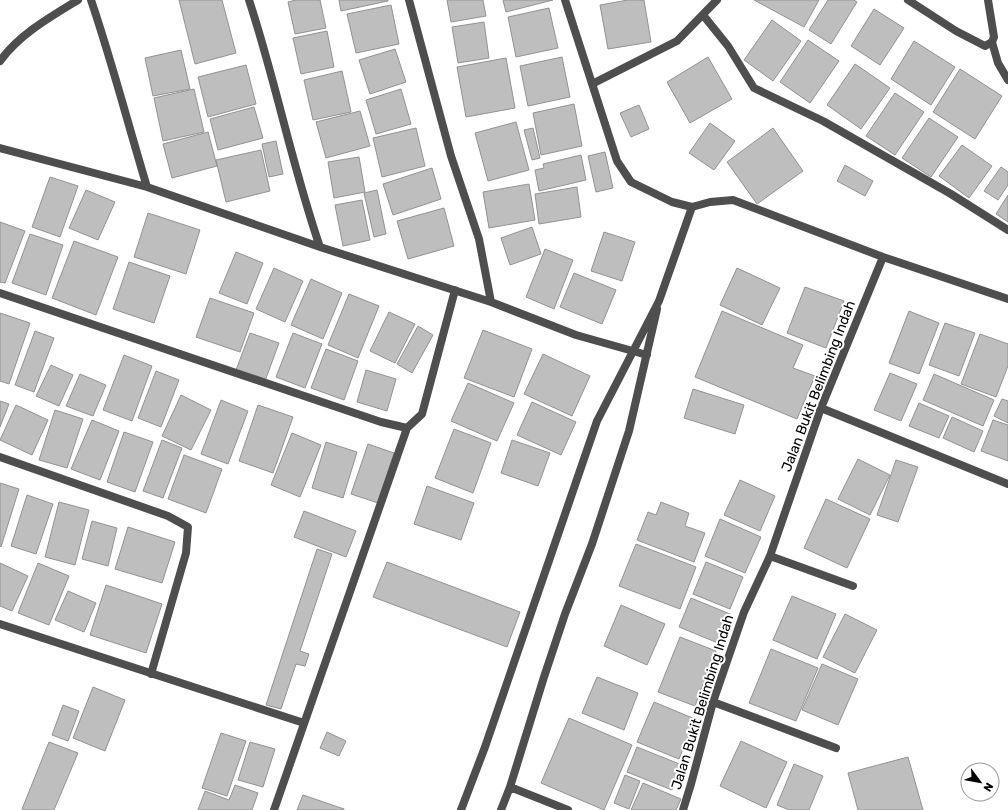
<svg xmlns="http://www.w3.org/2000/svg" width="1008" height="810" font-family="Rubik,sans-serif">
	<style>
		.building { fill: #bebebe; stroke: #929292 }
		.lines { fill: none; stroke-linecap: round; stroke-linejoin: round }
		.minor { stroke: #4e4e4e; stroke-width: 8 }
		.labels { text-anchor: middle; stroke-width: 4; stroke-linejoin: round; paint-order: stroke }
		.street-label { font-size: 14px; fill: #000; stroke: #fff }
	</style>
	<rect width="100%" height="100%" fill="#fff"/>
	<path class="building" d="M 179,0 L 222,0 L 236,53 L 195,64 Z
		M 296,0 L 320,0 L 326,28 L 295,34 L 288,2 Z
		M 339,0 L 388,0 L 388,1 L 341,11 Z
		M 447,0 L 483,0 L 486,16 L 451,22 Z
		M 503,0 L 553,0 L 506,12 Z
		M 628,0 L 644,0 L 651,42 L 608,49 L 600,5 Z
		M 754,0 L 819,0 L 804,27 Z
		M 828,0 L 854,0 L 857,2 L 831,44 L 809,30 Z
		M 391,5 L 399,44 L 356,53 L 347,14 Z
		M 549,8 L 558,48 L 516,57 L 508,17 Z
		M 874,9 L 904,28 L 880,65 L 851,46 Z
		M 772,20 L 801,41 L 773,81 L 744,60 Z
		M 484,22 L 489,58 L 458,63 L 452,27 Z
		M 327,31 L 334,67 L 301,74 L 293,38 Z
		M 808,40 L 839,61 L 810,103 L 780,82 Z
		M 914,41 L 955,67 L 931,105 L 891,79 Z
		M 395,49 L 406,82 L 370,94 L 359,60 Z
		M 181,50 L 190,89 L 153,96 L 145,58 Z
		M 562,57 L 570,97 L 528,106 L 520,66 Z
		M 708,57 L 732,99 L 690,123 L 667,82 Z
		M 506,58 L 515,108 L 466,117 L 457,67 Z
		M 855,64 L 890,88 L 861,129 L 827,105 Z
		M 246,65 L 256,104 L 208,117 L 198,77 Z
		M 960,69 L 1002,96 L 975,139 L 933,112 Z
		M 342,71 L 351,112 L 313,120 L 304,80 Z
		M 194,89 L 204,132 L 163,141 L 154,98 Z
		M 401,89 L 411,124 L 376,134 L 366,100 Z
		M 895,93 L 924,112 L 895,155 L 866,136 Z
		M 574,104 L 582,146 L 541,155 L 533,113 Z
		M 639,105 L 649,129 L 631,137 L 620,113 Z
		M 254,107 L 263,138 L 218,150 L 210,119 Z
		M 360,111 L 370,146 L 326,158 L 316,122 Z
		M 929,118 L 958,137 L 931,177 L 902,158 Z
		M 516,122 L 529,170 L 488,181 L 475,133 Z
		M 710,123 L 735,141 L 714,170 L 689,153 Z
		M 416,128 L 425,166 L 382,177 L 373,138 Z
		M 533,128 L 540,158 L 532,160 L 524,130 Z
		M 773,128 L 803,171 L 757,204 L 727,162 Z
		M 208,132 L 217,166 L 172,178 L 163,144 Z
		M 276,141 L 283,174 L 269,177 L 262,144 Z
		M 962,145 L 992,166 L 969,198 L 939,176 Z
		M 261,150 L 270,191 L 226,202 L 216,160 Z
		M 605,152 L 613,188 L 596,192 L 588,156 Z
		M 581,155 L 586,180 L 539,191 L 535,170 L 544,168 L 543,164 Z
		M 359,157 L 365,192 L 334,198 L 328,162 Z
		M 845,165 L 873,181 L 865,196 L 837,181 Z
		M 1001,167 L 1008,172 L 1008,185 L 998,200 L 984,191 Z
		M 432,168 L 441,199 L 393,215 L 383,184 Z
		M 50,177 L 78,186 L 60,237 L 32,227 Z
		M 529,184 L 535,220 L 489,228 L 483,192 Z
		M 577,187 L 581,217 L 539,224 L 535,194 Z
		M 86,190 L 115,202 L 98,240 L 69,228 Z
		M 377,190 L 386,234 L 374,237 L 364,193 Z
		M 1008,195 L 1008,222 L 996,214 Z
		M 362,200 L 370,240 L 343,246 L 335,205 Z
		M 444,208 L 454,246 L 408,259 L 397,221 Z
		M 148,213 L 200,230 L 186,274 L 134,257 Z
		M 0,222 L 25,231 L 5,283 L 0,282 Z
		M 532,227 L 541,254 L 510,265 L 501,238 Z
		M 604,232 L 635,242 L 622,281 L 591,271 Z
		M 30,234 L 63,245 L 46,295 L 12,283 Z
		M 74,241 L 118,257 L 96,315 L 52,298 Z
		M 545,249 L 573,260 L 554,309 L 526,297 Z
		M 236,252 L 263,263 L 247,304 L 219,293 Z
		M 129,262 L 170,276 L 154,323 L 113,309 Z
		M 274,268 L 303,281 L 285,322 L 256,309 Z
		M 737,268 L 780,288 L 762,325 L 720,305 Z
		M 574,273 L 616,290 L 602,324 L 560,307 Z
		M 311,279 L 342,293 L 323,339 L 291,325 Z
		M 805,287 L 844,301 L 826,348 L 787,333 Z
		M 349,294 L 379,306 L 358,358 L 328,345 Z
		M 210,298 L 254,313 L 240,352 L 196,337 Z
		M 722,311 L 803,345 L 793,368 L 815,376 L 797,419 L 695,377 Z
		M 909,311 L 939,323 L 919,374 L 889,363 Z
		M 389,312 L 415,324 L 395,363 L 370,351 Z
		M 0,313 L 30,323 L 9,384 L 0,381 Z
		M 945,323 L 975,333 L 959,376 L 929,365 Z
		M 418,326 L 433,335 L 412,373 L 397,364 Z
		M 483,330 L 532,349 L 514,397 L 464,378 Z
		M 35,331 L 54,338 L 34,392 L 15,385 Z
		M 250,333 L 279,343 L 265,381 L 236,370 Z
		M 293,333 L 322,344 L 305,388 L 276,377 Z
		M 980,334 L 1008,344 L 1008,366 L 996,397 L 961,384 Z
		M 326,349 L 358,361 L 344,400 L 311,388 Z
		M 543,354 L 590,376 L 572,416 L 524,394 Z
		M 124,355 L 152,366 L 132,421 L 103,410 Z
		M 51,365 L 73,375 L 59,406 L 36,396 Z
		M 366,370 L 396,379 L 387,411 L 357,402 Z
		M 156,371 L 179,380 L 161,427 L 138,418 Z
		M 890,373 L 917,384 L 901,421 L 874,410 Z
		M 80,374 L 106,385 L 93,416 L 66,406 Z
		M 934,374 L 994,400 L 983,426 L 923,400 Z
		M 468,383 L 514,403 L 497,441 L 451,421 Z
		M 693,389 L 744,405 L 735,434 L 684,418 Z
		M 181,395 L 211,410 L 191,450 L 162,436 Z
		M 1002,399 L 1008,401 L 1008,423 L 994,416 Z
		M 221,400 L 248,411 L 228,464 L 201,454 Z
		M 0,401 L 9,404 L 0,427 Z
		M 532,402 L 576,422 L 561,455 L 517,435 Z
		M 919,403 L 949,416 L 939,438 L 909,426 Z
		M 16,405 L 48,420 L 32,455 L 0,440 Z
		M 258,405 L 293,417 L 273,473 L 239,461 Z
		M 55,410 L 83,419 L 67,468 L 39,460 Z
		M 952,417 L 983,431 L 974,452 L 943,438 Z
		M 92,420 L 119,431 L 100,480 L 71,469 Z
		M 993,420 L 1008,425 L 1008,461 L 981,451 Z
		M 454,429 L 491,443 L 473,493 L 435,478 Z
		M 124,432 L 153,442 L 135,492 L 107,482 Z
		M 292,433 L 321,445 L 300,497 L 271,485 Z
		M 162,440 L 182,448 L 163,498 L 143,491 Z
		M 512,440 L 550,453 L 538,486 L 501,473 Z
		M 326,442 L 357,452 L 343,498 L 312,488 Z
		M 368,444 L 394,453 L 378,503 L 351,494 Z
		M 184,455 L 222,469 L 206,513 L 168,499 Z
		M 858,459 L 890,475 L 870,515 L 838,499 Z
		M 896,460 L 918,467 L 898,522 L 877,515 Z
		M 740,480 L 775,496 L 760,531 L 724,515 Z
		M 0,483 L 19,489 L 1,547 L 0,546 Z
		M 427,486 L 474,503 L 461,540 L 414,524 Z
		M 27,495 L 53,504 L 36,554 L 11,546 Z
		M 826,499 L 870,519 L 847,568 L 804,548 Z
		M 59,502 L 89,510 L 75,565 L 45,557 Z
		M 661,502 L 689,513 L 685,526 L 705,533 L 694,562 L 637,540 L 648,512 L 656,515 Z
		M 304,511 L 356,531 L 346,557 L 294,537 Z
		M 720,519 L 761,537 L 745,573 L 705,556 Z
		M 92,521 L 117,528 L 108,566 L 82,559 Z
		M 128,527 L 175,542 L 162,583 L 115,569 Z
		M 636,544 L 696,567 L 680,609 L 619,586 Z
		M 317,549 L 332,554 L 300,651 L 309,654 L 305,666 L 296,664 L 281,709 L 266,705 Z
		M 387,562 L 520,612 L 507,647 L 373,597 Z
		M 706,562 L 743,577 L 730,609 L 693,594 Z
		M 0,563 L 28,576 L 12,611 L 0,606 Z
		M 38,563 L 69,576 L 49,625 L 18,613 Z
		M 106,585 L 162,604 L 146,653 L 90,635 Z
		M 68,591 L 96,603 L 84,632 L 55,620 Z
		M 792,596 L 836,614 L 817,659 L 773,640 Z
		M 691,598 L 730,614 L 718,643 L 679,627 Z
		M 621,605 L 665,624 L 647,665 L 604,646 Z
		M 845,614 L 877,630 L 855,673 L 823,657 Z
		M 680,637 L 716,651 L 695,706 L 658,692 Z
		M 771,649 L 818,668 L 796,721 L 749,703 Z
		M 822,664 L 858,679 L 838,725 L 802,710 Z
		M 597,677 L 638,693 L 624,730 L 582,713 Z
		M 93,687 L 125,700 L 105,751 L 73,738 Z
		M 654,702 L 695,719 L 679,759 L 637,742 Z
		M 63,705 L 79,711 L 68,741 L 52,735 Z
		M 569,718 L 632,745 L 604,810 L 541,783 Z
		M 327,732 L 346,741 L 339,756 L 320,748 Z
		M 221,733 L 246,741 L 227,796 L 202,788 Z
		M 741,741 L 787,762 L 766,808 L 720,786 Z
		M 49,742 L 78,753 L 54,810 L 25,810 L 22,809 Z
		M 250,742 L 275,749 L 263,787 L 238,780 Z
		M 637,747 L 682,765 L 672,790 L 627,772 Z
		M 908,757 L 923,810 L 858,810 L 848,773 Z
		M 794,764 L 823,776 L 809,810 L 789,810 L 777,805 Z
		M 625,775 L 640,781 L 629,809 L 614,803 Z
		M 643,783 L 681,799 L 676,810 L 631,810 Z
		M 235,785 L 258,793 L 252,810 L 198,810 L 205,791 L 229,800 Z
		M 303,795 L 344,809 L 344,810 L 297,810 Z"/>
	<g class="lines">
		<path class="minor" d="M 91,0 C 112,62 128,124 147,187 L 320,247
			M 249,0 C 276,82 292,166 320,247 L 491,302 L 576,335 L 647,355
			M 409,0 L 451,156 L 479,239 L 491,302
			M 565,0 L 617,161 L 631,182 L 672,202 L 692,207 L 710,202 L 733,200 L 883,257 L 821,408 L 770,556 L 744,612 L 713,702 L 691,784 L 683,810
			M 908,0 L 956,31 L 985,46 L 992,42 L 994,37 L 988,0
			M 703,15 L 728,46 L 754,88 L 823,121 L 951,194 L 1008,230
			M 992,42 L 998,63 L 1008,80
			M 0,61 C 20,34 50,17 78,0
			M 592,84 L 677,41 L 717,0
			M 0,148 L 147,187
			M 883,257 L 1008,299
			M 0,293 L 381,422 L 407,428 L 422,414 L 455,290
			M 821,408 L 1008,484
			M 0,457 L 168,516 L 188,527 L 186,553 L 151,674
			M 770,556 L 853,586
			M 0,624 L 304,723
			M 713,702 L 836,748
			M 510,787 L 568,810
			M 274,810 L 407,428
			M 461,810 L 485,747 L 597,421 L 659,301 L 692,207
			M 501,810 L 510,787 L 544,677 L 565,614 L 592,544 L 629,431 L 657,309"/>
	</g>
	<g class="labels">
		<g class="street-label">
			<text transform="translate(818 386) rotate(-69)" y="5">Jalan Bukit Belimbing Indah</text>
			<text transform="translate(702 702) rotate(-73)" y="5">Jalan Bukit Belimbing Indah</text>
		</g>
	</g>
	<g transform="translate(980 782) rotate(122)"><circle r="19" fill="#ffffff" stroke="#999999"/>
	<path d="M0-3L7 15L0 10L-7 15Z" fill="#000000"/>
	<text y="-6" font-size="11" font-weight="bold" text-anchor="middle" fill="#000000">N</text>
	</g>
</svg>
